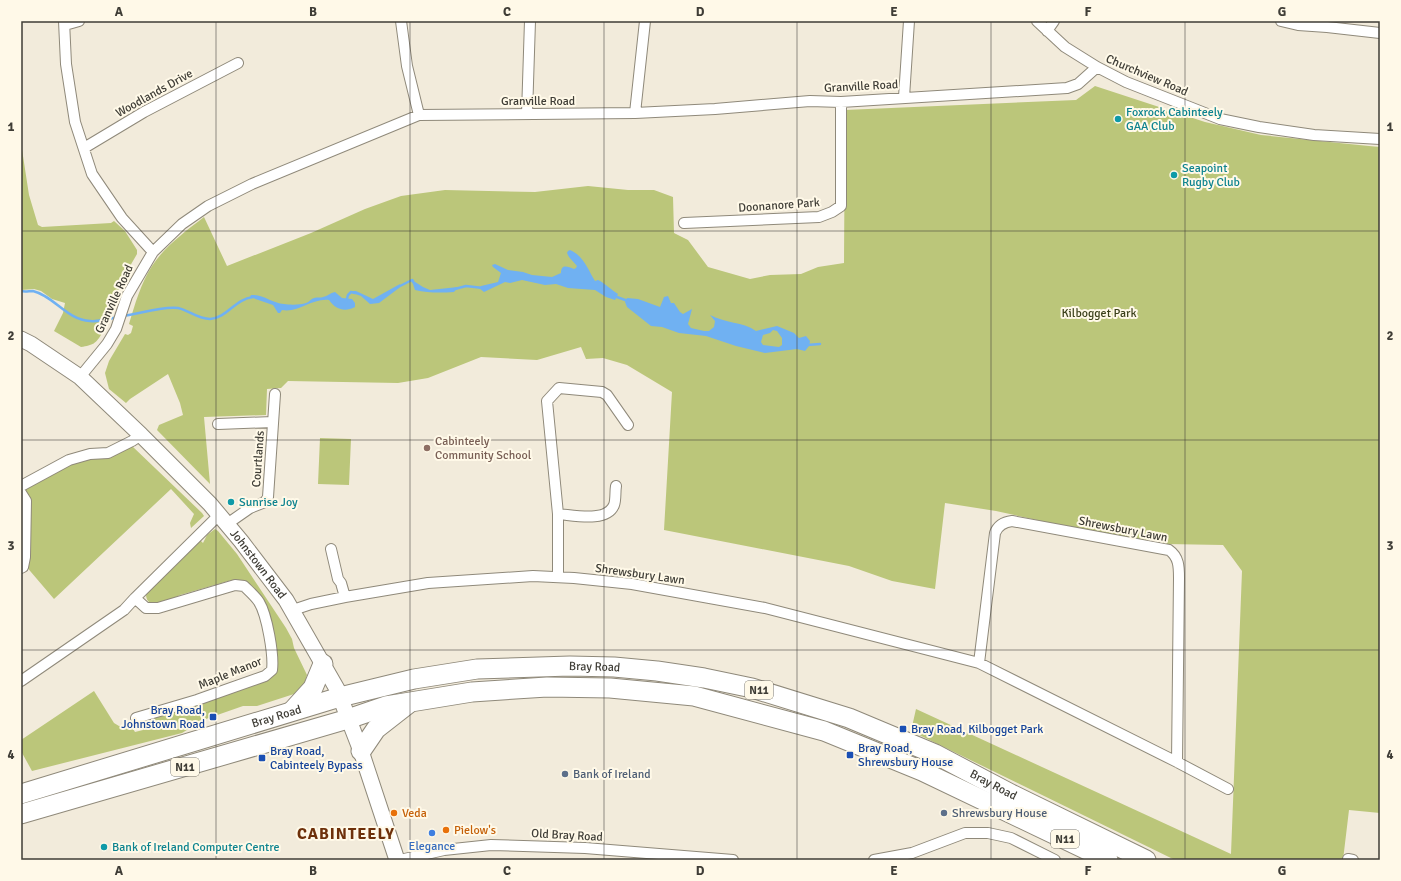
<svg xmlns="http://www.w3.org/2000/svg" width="1401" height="881" font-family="Signika,sans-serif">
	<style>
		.green { fill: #bbc67a }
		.water { fill: #70b1f2; fill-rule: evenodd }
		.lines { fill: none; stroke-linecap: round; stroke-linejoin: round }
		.stream { stroke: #70b1f2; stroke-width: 2.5 }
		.street-casing { stroke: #8f897a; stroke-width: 12 }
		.secondary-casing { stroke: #8f897a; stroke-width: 17 }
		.highway-casing { stroke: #8f897a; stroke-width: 21 }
		.street { stroke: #fff; stroke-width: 10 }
		.secondary { stroke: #fff; stroke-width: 15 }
		.highway { stroke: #fff; stroke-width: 19 }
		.grid { fill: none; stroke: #3f3d36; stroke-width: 1; stroke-opacity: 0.55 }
		.culture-dot { fill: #0f9aa8; stroke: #fff9e8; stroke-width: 1.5 }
		.education-dot { fill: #8d6e63; stroke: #fff9e8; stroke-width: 1.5 }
		.transit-dot { fill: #1a4fb4; stroke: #fff9e8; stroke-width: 1.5 }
		.service-dot { fill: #5c6f8a; stroke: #fff9e8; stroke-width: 1.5 }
		.food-dot { fill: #e8710a; stroke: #fff9e8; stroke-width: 1.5 }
		.shop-dot { fill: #3f7fe0; stroke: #fff9e8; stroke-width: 1.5 }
		.labels { text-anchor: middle; stroke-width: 4; stroke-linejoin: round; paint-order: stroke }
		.shield { fill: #fff9e8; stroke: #79756b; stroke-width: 1 }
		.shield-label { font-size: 11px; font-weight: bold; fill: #3f3d36 }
		.street-label { font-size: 12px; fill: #3f3d36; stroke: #fff9e8 }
		.culture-label { font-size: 12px; fill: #0d838f; stroke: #fff9e8; text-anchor: start }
		.park-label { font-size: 12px; fill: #3a3f19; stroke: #fff9e8 }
		.education-label { font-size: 12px; fill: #785e54; stroke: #fff9e8; text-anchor: start }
		.transit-label { font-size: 12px; fill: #164399; stroke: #fff9e8; text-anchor: start }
		.service-label { font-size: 12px; fill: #4e5e75; stroke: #fff9e8; text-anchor: start }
		.food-label { font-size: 12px; fill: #c56008; stroke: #fff9e8; text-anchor: start }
		.shop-label { font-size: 12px; fill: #366cbe; stroke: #fff9e8 }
		.district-label { font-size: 16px; font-weight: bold; letter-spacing: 1px; fill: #6e300a; stroke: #fff9e8 }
		.neatline { fill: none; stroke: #3f3d36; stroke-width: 1.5 }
		.grid-label { font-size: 13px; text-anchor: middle; font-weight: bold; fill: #3f3d36 }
	</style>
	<rect width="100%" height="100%" fill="#f2ebdb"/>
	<path class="green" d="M 1095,86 L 1205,122 L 1261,135 L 1369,146 L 1380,147 L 1380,813 L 1349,810 L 1343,860 L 1175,860 L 911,731 L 916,709 L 1231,854 L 1242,571 L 1223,545 L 1166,544 L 1157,540 L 1140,540 L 1046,522 L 996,511 L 945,503 L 935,589 L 892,581 L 849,566 L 664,530 L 672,392 L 627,365 L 603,358 L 586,359 L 581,347 L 537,360 L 481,357 L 428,378 L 398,383 L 288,381 L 281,388 L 267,389 L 266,415 L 204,417 L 210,484 L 157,430 L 159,425 L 183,415 L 180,403 L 168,374 L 130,399 L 126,403 L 109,389 L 105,373 L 109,361 L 125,334 L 128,335 L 131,333 L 133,326 L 129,324 C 135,304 141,283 152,266 C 164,247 187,230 204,217 L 227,266 L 311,233 L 365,209 L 401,196 L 445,190 L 535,192 L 588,186 L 628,190 L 654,190 L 673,197 L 674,233 L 688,240 L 708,267 L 750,279 L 770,275 L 801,274 L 818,267 L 844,263 L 845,110 L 1076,100 Z
		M 21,143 L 29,195 L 38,225 L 42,227 L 111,223 L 114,221 L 125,231 L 137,250 L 137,254 L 126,273 L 102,333 C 96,344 93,345 81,347 L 54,331 L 63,313 L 65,303 L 52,299 L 41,291 L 34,289 L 21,290 Z
		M 320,438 L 351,439 L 349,485 L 318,484 Z
		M 132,446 L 202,513 L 204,516 L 191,528 L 190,523 L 194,514 L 171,489 L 54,599 L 25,565 L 26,488 L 78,460 Z
		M 215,529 L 218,531 L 237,554 L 286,628 L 292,639 L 294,648 L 307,675 L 304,685 L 300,690 L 294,694 L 257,706 L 243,706 L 203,720 L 182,733 L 32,771 L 21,751 L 21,740 L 94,691 L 114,723 L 119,726 L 130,724 L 135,732 L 143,730 L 142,724 L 144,720 L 264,679 L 276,664 L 278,664 L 266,605 L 252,586 L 244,580 L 232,580 L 180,595 L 159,606 C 152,604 146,603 146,594 L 200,540 L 203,543 L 207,535 Z"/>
	<path class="water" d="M 570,250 C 584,256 588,270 595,281 L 598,280 C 605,283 611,290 618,294 L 615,300 L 606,297 L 595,290 L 568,288 L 556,284 L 545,285 L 522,280 L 510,283 L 505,282 L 484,292 L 479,288 L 481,286 L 498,282 L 501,273 L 493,267 L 492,265 L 495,264 L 508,270 L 523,272 L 532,275 L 552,277 L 561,273 C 561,264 567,266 574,269 L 576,268 L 577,266 L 569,257 L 567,253 L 568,251 Z
		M 412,280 L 423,287 L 430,290 L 458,287 L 454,292 C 440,293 428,293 415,290 L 413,284 L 411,281 Z
		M 400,284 L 399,288 L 379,303 L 370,304 L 361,296 L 352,293 L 353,291 L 356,291 L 373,299 Z
		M 335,292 L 342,298 L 352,299 L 355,303 L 355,307 C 345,312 336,310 329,300 C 312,298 299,313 282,310 L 280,313 L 278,313 L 273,305 L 250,297 L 251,295 C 263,294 272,303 284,304 C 290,305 300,305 306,303 C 309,302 311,299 314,298 C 317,297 321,298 323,297 C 328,296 330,293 335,292 Z
		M 668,296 L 671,303 L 674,303 L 680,312 L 683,314 L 692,309 L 688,324 L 691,328 L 704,331 L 709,331 L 714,327 L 715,321 L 710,315 C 724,323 744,322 756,331 L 777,326 L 794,333 L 799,338 L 806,336 L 810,341 L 809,346 L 805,351 L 797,349 L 765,353 L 736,346 L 706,336 L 679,333 L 662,327 L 651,326 L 627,307 L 625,302 L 627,298 L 638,299 L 660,307 L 664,297 ZM 773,330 L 777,331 L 782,338 L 782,345 L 779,347 L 763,345 L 761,342 L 763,335 L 770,333 Z"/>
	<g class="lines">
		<path class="stream" d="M 398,287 L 412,280 L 413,281
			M 455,289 L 466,286 L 483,288
			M 21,291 C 25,292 29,291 33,291 C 54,296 67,320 90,321 C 99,322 109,319 118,317
			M 614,296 L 628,301
			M 346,302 L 348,295 L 351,292 L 355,293
			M 123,316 C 139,314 161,306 178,308 C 188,310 198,319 210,319 C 227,318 235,299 253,297
			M 807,345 L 820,344"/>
		<g class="street-casing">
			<path id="street" d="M 64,21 L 66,64 L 75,122 L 92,174 L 122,218 L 153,252
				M 401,21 L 407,66 L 419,115
				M 1037,21 L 1065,47 L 1097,67 L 1126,82 L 1220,119 L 1259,127 L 1314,135 L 1380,139
				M 1281,21 L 1298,25 L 1327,27 L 1380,33
				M 65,25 L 79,21
				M 1047,31 L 1054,21
				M 904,97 L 909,21
				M 635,113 L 645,21
				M 527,114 L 530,21
				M 84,148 L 144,112 L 238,63
				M 684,223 L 819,217 L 832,212 L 841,206 L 841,102
				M 80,377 L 107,344 L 116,329 L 127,296 L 153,252 L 182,224 L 208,206 L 252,184 L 419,115 L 635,113 L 715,109 L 810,101 L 841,102 L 1067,88 L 1078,84 L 1097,67
				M 218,424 L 273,422
				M 21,486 L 69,460 L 90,454 L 108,453 L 132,441 L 141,435
				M 21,493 L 26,501 L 25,557 L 23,567 L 21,568
				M 558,514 C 573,515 607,523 614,505 C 616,500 615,492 616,486
				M 227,524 L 250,508 L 265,502 L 268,497 L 275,394
				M 331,549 L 338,579 L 341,583 L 345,597
				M 558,577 L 558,514 L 547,401 L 559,388 L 602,392 L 607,395 L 628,425
				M 135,598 L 146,608 L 158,608 L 235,585 L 244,586 C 249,591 255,596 259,602 C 267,615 274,655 272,670 L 265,676 L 197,700 L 136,718
				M 293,610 L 311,604 L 345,597 L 428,583 L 533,576 L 574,578 L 632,584 L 765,608 L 979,663 L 1177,762 L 1228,789
				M 979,663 L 995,533 C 998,525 1004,522 1012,521 L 1169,550 C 1179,557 1179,567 1179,578 L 1177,762
				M 21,681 L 124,610 L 135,598 L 219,515
				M 1348,859 L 1353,860
				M 400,860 L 444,850 L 491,845 L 585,848 L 733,860
				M 874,860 L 912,853 L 965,833 L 988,833 L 1011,838 L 1055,860"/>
		</g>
		<g class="secondary-casing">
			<g id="secondary">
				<path id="s1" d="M 21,339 L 31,344 L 80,377 L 141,435 L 210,504 L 241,541 L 286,600 L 337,689 L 361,751 L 397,860"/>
			</g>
		</g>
		<g class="highway-casing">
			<g id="highway">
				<path d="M 293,710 L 313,688 L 323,664"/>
				<path d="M 361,751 L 376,729 L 408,704"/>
				<path id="s2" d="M 21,794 L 340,697 L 414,679 L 477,669 L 570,666 L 614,667 L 657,671 L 704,678 L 752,688 L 849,718 L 935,754 L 1011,794 L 1146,860"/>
				<path d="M 21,814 L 348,719 L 386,706 L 472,692 L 547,687 L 610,688 L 694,696 L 824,731 L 922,771 L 1108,860"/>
			</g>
		</g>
		<use href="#street" class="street"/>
		<use href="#secondary" class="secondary"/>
		<use href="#highway" class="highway"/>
	</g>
	<path class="grid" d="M 216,21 L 216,860M 410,21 L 410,860M 604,21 L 604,860M 797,21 L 797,860M 991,21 L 991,860M 1185,21 L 1185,860M 21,231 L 1380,231M 21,440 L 1380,440M 21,650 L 1380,650"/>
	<g class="culture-dot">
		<circle cx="1118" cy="119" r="4"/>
		<circle cx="1174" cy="175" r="4"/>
		<circle cx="231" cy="502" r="4"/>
		<circle cx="104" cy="847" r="4"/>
	</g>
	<circle class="education-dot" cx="427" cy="448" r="4"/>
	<g class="transit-dot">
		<rect x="209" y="713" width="8" height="8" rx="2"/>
		<rect x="899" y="725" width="8" height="8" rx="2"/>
		<rect x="846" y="751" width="8" height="8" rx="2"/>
		<rect x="258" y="754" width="8" height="8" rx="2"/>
	</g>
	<g class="service-dot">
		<circle cx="565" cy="774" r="4"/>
		<circle cx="944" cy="813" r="4"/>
	</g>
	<g class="food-dot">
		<circle cx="394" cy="813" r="4"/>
		<circle cx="446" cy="830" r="4"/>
	</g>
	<circle class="shop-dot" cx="432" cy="833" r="4"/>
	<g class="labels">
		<g class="shield">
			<rect x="745" y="681" width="28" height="18" rx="3"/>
			<rect x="171" y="758" width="28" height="18" rx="3"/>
			<rect x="1051" y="830" width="28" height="18" rx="3"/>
		</g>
		<g class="shield-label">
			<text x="759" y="694">N11</text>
			<text x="185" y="771">N11</text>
			<text x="1065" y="843">N11</text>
		</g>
		<g class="street-label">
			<text transform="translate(1147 75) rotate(23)" y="4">Churchview Road</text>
			<text transform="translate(861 86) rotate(-3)" y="4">Granville Road</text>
			<text transform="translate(154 93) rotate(-29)" y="4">Woodlands Drive</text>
			<text x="538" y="105">Granville Road</text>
			<text transform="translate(779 205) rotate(-4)" y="4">Doonanore Park</text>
			<text transform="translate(114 299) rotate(-65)" y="4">Granville Road</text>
			<text transform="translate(258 459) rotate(-86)" y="4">Courtlands</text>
			<text transform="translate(1123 529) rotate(11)" y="4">Shrewsbury Lawn</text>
			<text dy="4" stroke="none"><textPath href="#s1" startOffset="329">Johnstown Road</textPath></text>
			<text transform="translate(640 574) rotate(8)" y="4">Shrewsbury Lawn</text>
			<text dy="4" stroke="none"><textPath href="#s2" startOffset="591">Bray Road</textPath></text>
			<text transform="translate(230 673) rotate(-22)" y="4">Maple Manor</text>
			<text dy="4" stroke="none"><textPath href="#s2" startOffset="267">Bray Road</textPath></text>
			<text dy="4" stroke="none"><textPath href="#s2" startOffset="1011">Bray Road</textPath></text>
			<text transform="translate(567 835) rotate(3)" y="4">Old Bray Road</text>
		</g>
		<g class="culture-label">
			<text x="1126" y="116">Foxrock Cabinteely<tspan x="1126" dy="14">GAA Club</tspan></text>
			<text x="1182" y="172">Seapoint<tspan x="1182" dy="14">Rugby Club</tspan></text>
			<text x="239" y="506">Sunrise Joy</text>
			<text x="112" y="851">Bank of Ireland Computer Centre</text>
		</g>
		<g class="park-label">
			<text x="1099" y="317">Kilbogget Park</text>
		</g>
		<g class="education-label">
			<text x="435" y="445">Cabinteely<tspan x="435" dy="14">Community School</tspan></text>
		</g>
		<g class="transit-label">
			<text x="205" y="714" text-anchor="end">Bray Road,<tspan x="205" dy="14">Johnstown Road</tspan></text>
			<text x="911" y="733">Bray Road, Kilbogget Park</text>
			<text x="858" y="752">Bray Road,<tspan x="858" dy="14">Shrewsbury House</tspan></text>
			<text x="270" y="755">Bray Road,<tspan x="270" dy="14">Cabinteely Bypass</tspan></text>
		</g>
		<g class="service-label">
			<text x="573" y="778">Bank of Ireland</text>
			<text x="952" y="817">Shrewsbury House</text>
		</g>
		<g class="food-label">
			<text x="402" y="817">Veda</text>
			<text x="454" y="834">Pielow's</text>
		</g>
		<g class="shop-label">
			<text x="432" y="850">Elegance</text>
		</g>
		<g class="district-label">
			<text x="346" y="839">CABINTEELY</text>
		</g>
	</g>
	<rect width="1401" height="881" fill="none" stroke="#fff9e8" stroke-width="44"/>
	<rect x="22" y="22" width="1357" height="837" class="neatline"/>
	<g class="grid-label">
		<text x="119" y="16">A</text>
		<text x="313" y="16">B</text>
		<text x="507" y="16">C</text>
		<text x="700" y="16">D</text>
		<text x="894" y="16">E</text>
		<text x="1088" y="16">F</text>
		<text x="1282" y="16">G</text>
		<text x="11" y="131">1</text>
		<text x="1390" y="131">1</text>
		<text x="11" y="340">2</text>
		<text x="1390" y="340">2</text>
		<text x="11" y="550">3</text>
		<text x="1390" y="550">3</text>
		<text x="11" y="759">4</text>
		<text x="1390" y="759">4</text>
		<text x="119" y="875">A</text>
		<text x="313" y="875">B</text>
		<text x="507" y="875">C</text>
		<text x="700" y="875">D</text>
		<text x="894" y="875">E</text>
		<text x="1088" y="875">F</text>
		<text x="1282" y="875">G</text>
	</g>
</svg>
